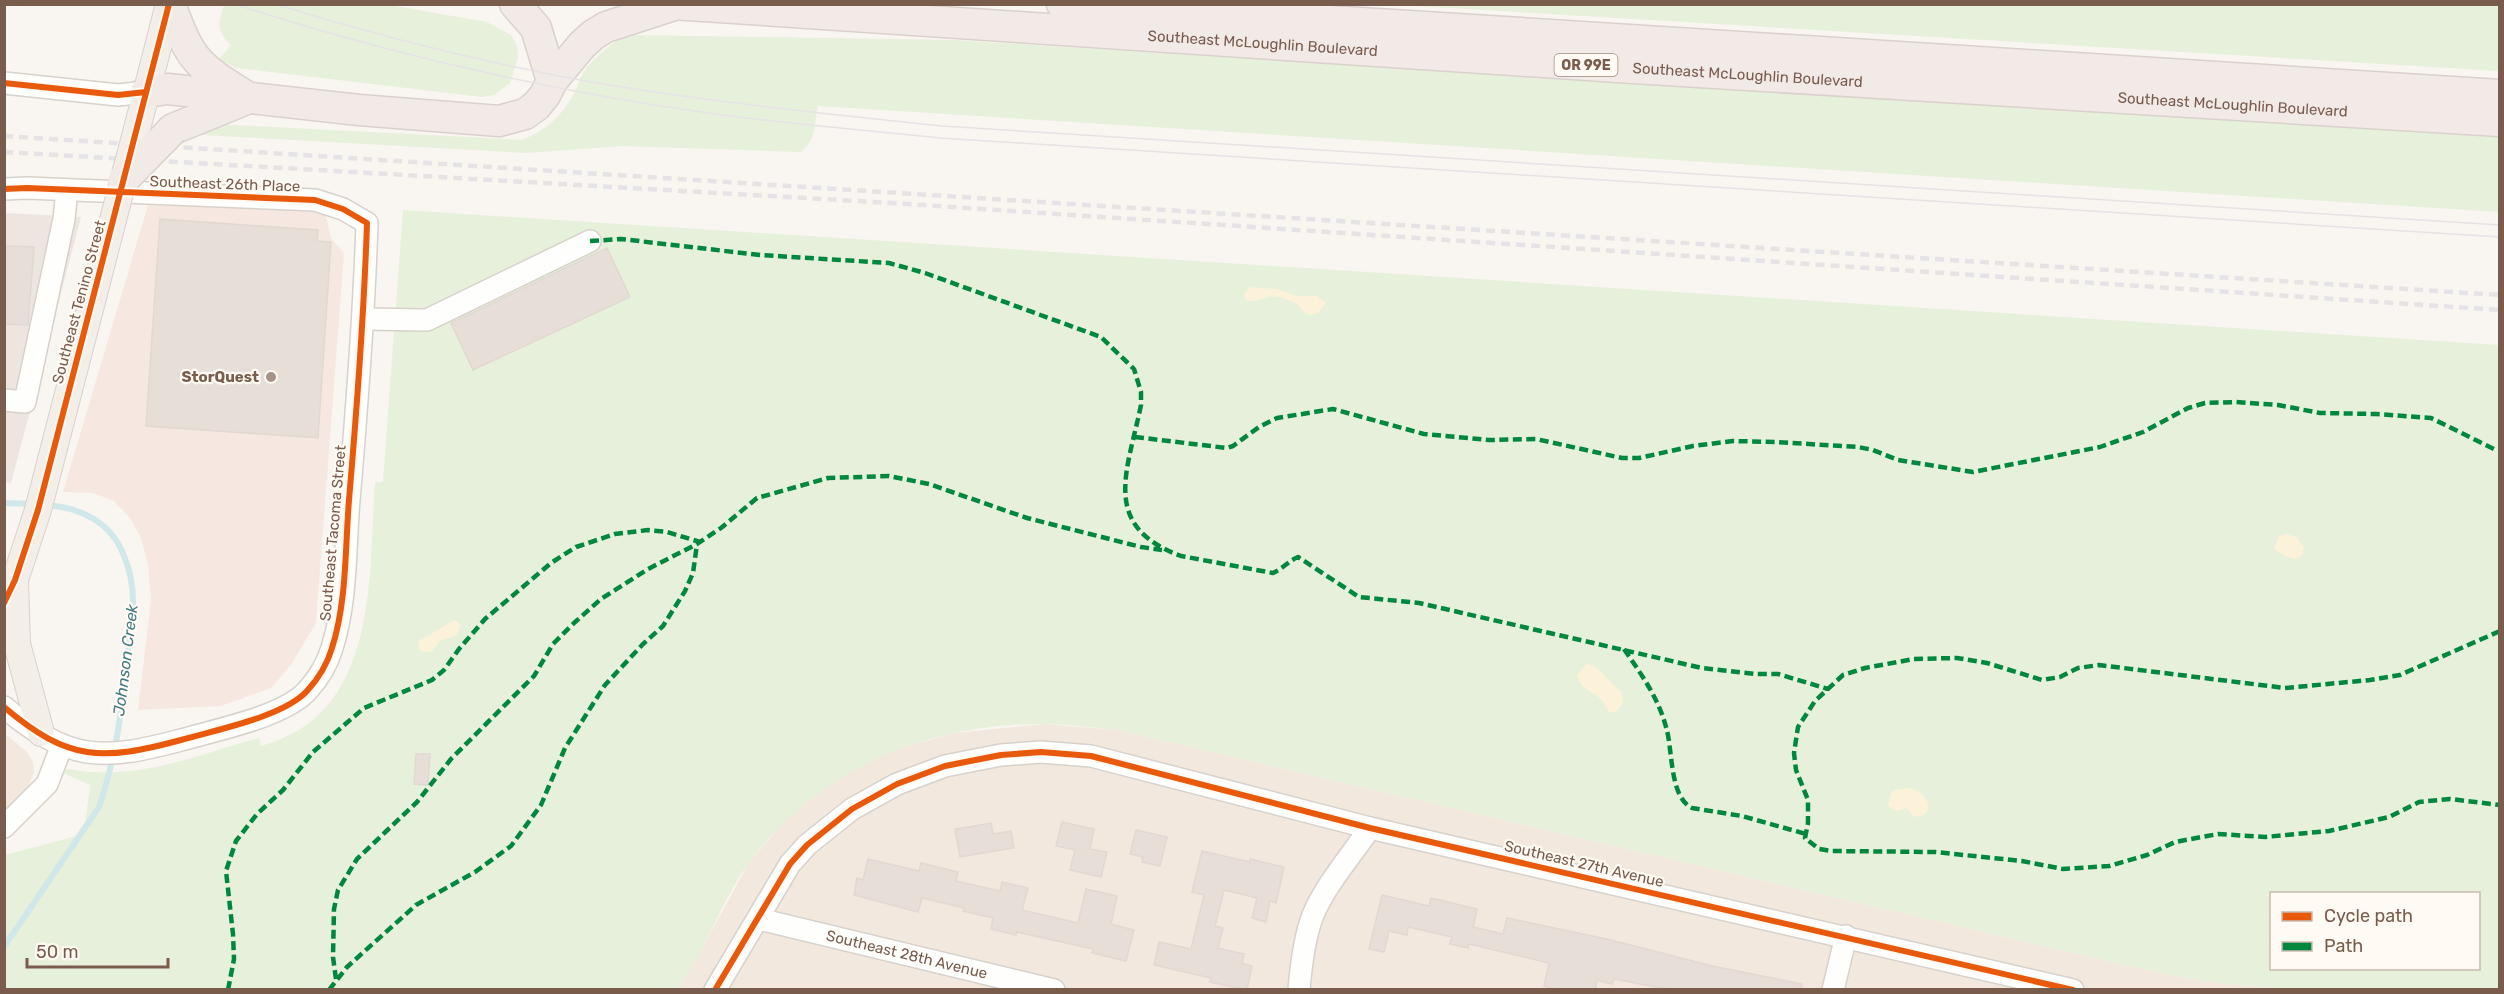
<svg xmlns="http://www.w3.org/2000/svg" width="2504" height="994" font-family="Rubik,sans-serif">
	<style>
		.residential { fill: #f2e8de }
		.commercial { fill: #f6e8e1 }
		.industrial { fill: #ede5e0 }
		.green { fill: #e7f0db; fill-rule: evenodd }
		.sand { fill: #fbf2d9 }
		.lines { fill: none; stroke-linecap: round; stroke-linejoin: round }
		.stream { stroke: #d0e8ea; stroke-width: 6 }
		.building { fill: #e6ded7; stroke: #e2d8d2; stroke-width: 1.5 }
		.minor-casing { stroke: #d7d1cb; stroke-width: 24 }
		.major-casing { stroke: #dad1cc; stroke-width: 28 }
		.highway-casing { stroke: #dad1cc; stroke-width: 33 }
		.minor { stroke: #fefefd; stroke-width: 21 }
		.major { stroke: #f3eee8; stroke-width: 26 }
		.highway { stroke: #f2eae7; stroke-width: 30 }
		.tram { stroke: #e6e3e7; stroke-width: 1.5 }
		.rail { stroke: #e6e3e7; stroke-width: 4.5; stroke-dasharray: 9 6; stroke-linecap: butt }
		.major-bridge-casing { stroke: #dad1cc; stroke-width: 28; stroke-linecap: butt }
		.highway-bridge-casing { stroke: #dad1cc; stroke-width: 33; stroke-linecap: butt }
		.major-bridge { stroke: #f3eee8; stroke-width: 26 }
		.highway-bridge { stroke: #f2eae7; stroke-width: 30 }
		.quiet { stroke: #00873e; stroke-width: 4.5; stroke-dasharray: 9 4.5; stroke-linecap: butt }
		.cycleway-casing { stroke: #fffaf3; stroke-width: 10 }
		.cycleway { stroke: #e8590c; stroke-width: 6 }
		.poi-dot { fill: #a69286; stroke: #fffaf3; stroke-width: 2 }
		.labels { text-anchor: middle; stroke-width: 4.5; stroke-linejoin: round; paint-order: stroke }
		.shield { fill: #fffaf3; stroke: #a28b7f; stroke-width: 1.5 }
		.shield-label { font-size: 14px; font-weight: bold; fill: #7a5c4d }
		.street-label { font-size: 15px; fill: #7a5c4d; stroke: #fffaf3 }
		.poi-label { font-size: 15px; font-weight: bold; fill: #7a5c4d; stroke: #fffaf3; text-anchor: end }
		.water-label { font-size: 16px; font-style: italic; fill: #437c86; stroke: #fffaf3 }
	</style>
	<rect width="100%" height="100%" fill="#f9f5f0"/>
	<path class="residential" d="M 1045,724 L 1118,730 L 2164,974 L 2218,983 L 2290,989 L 677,990 L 699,954 L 748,864 L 786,819 L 821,790 L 855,769 L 892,751 L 953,733 Z
		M 4,733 L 27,752 L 33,762 L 34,772 L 29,785 L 5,810 Z"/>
	<path class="commercial" d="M 148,205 L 319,210 L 326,216 L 331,238 L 344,253 L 316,623 L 291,665 L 271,688 L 221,706 L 138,710 L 151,600 L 148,565 L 141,538 L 130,518 L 114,501 L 93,493 L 63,492 Z"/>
	<path class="industrial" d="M 4,213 L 81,217 L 11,483 L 4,482 Z"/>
	<path class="green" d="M 224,5 L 389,5 L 487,22 L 511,35 L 517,46 L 518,57 L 510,83 L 494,95 L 482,97 L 236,68 L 219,59 L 231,45 C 216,31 218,23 224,5 Z
		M 1399,5 L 2499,5 L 2499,71 Z
		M 627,35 L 953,40 L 2499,137 L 2500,212 L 818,106 C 814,124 817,139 801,152 L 622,146 L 526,153 L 186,134 L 215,124 L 522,140 C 547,130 563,115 575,91 C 579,83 582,73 588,66 C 599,54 612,42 627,35 Z
		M 403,210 L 2499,345 L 2499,989 L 2290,989 L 2218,983 L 2164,974 L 1118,730 C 1094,728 1069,724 1045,724 C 930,722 817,770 749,863 C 729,890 716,922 701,951 C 694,964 685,977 677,989 L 5,990 L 5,855 L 84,834 L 90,785 L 63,773 L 67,769 C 135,782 194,756 259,738 L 261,746 C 380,714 368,578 375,482 L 383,482 ZM 2272,894 L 2478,894 L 2478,968 L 2272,968 Z"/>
	<path class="sand" d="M 1250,287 L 1277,289 L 1297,296 L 1317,296 L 1326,303 L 1318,313 C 1307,318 1305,312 1298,305 C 1293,301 1285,299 1280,297 C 1267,294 1259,303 1246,301 L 1244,294 Z
		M 2287,534 L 2296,537 L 2304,547 L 2302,555 L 2296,559 L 2287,557 L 2274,549 L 2279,536 Z
		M 455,620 L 461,625 L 456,636 L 441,640 L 431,652 L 420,651 L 418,645 L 420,640 Z
		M 1586,664 C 1600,664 1610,685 1622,692 L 1623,703 L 1616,712 L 1609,712 C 1606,708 1604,703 1601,699 C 1591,690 1581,690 1577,675 Z
		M 1908,788 C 1919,789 1929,798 1929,809 L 1924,815 L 1914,817 L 1907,808 L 1896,811 L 1888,806 L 1891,793 L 1895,790 Z"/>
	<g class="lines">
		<path class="stream" d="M 4,503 L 32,504
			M 4,947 L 99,807 C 116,758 123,703 128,651 C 130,634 133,617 133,601 C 133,586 130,570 124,556 C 111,521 79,507 45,505"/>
	</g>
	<path class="building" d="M 160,219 L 318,230 L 317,241 L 331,242 L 318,438 L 146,426 Z
		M 4,246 L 34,247 L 28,325 L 4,324 Z
		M 607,248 L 630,297 L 473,370 L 451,323 Z
		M 416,754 L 430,754 L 428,785 L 414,784 Z
		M 1062,822 L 1094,829 L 1090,849 L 1107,852 L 1101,877 L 1070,870 L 1075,850 L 1056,846 Z
		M 991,823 L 993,834 L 1011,831 L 1014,848 L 960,857 L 955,829 Z
		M 1136,830 L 1167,837 L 1160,866 L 1142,862 L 1143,857 L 1130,854 Z
		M 1202,851 L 1250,862 L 1250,859 L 1284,867 L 1276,903 L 1270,901 L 1266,922 L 1252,918 L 1257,898 L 1224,890 L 1215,926 L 1223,928 L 1218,948 L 1244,954 L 1242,963 L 1252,966 L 1247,990 L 1210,982 L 1211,978 L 1154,965 L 1159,942 L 1191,949 L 1204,895 L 1192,892 Z
		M 868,859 L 919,871 L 921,863 L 958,872 L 956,881 L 1000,891 L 1002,882 L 1028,888 L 1022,910 L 1078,923 L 1086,889 L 1117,896 L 1111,924 L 1134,930 L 1126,961 L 1092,953 L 1093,949 L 1017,932 L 1016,935 L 991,929 L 993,918 L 963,911 L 964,908 L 922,898 L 918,912 L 854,895 L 857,878 L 863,880 Z
		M 1382,895 L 1429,906 L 1431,898 L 1477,909 L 1473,927 L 1503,934 L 1507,918 L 1611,940 L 1712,966 L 1802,984 L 1801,990 L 1671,990 L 1614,979 L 1612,984 L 1597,980 L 1595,990 L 1559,990 L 1544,986 L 1549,963 L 1469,944 L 1468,948 L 1450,944 L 1452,937 L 1408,927 L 1407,935 L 1389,931 L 1384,952 L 1369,949 Z"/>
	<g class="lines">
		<g class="minor-casing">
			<g id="minor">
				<path d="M 4,83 L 118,95 L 146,92"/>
				<path d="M 4,189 L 27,188 L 315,200 L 343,209 L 367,223 C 364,315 357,407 349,500 C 345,548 347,601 332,648 C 327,665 318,679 307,691 C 283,717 215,730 181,740 C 102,761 69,762 4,707"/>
				<path d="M 364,319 L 427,320 L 590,241"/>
				<path d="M 4,400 L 25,402 L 64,219 L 67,190"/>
				<path d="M 4,827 L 47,784 L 62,745"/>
				<path id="s1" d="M 759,919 L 1054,990"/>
				<path d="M 715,990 L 790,864 L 807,845 L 852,809 L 897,784 L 945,766 L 1001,755 L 1041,752 L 1091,756 L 1370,828 L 2073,990"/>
				<path d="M 1299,990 C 1301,965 1304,938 1313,915 C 1326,884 1351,856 1370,828"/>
				<path d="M 1833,990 L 1846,936"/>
			</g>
		</g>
		<g class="major-casing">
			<path id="major" d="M 138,125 L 169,4
				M 15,580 L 17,644 L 41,733
				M 4,603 L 15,580 L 38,510 L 113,220"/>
		</g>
		<g class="highway-casing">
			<g id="highway">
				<path d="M 170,4 C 190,59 195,64 244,95"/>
				<path d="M 515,4 L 536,28 L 552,81"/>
				<path id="s2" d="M 673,4 L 1617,67 L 2500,121"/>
				<path d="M 1062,4 L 2500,95"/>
				<path d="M 146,92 L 168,89 L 359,110 L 499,121 L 525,114 L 536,106 L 545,95 L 552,81 L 582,45 L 593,35 L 606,27 L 674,5"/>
				<path d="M 173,129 L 244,100"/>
			</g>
		</g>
		<use href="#minor" class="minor"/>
		<use href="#major" class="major"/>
		<use href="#highway" class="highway"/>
		<path class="tram" d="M 234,4 C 391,55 551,91 715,114 C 789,124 865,130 940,138 L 2500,237
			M 275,4 C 375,35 477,61 580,80 C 700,101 821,113 942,126 L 2500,225"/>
		<path class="rail" d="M 4,136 L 2500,295
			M 4,152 L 892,203 L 2500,310"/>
		<g class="major-bridge-casing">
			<path id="major-bridge" d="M 113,220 L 138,125"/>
		</g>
		<g class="highway-bridge-casing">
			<path id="highway-bridge" d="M 124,179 L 173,129"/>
		</g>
		<use href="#major-bridge" class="major-bridge"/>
		<use href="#highway-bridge" class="highway-bridge"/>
		<path class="quiet" d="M 590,241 L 621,239 L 760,255 L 889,263 L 925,273 L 1101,337 L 1134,369 L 1141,392 L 1141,405 C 1128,470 1099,526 1181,556 L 1273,573 C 1285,567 1287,562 1298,557 L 1359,597 L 1419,603 L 1702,668 L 1756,674 L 1778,674 L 1828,689
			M 1135,437 L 1227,448 L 1233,446 L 1259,427 L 1277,418 L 1333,409 L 1424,434 L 1489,440 L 1536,439 L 1622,458 L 1639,458 L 1693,446 L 1733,441 L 1776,442 L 1858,447 L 1873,450 L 1898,460 L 1973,472 L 2100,447 L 2143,432 L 2188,408 L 2205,403 L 2236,402 L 2278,405 L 2320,413 L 2376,414 L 2431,418 L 2494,449 L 2500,449
			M 2500,631 L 2400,675 L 2370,680 L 2285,688 L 2099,665 L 2078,668 L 2060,677 L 2042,680 L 1987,663 L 1957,658 L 1914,659 L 1865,668 L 1843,675 L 1815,701 L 1798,727 L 1794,753 L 1796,770 L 1808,800 L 1808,823 L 1805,838 L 1819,849 L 1831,851 L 1935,852 L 2022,861 L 2063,869 L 2109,866 L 2147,855 L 2175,842 L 2218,834 L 2265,837 L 2329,831 L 2389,817 L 2419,802 L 2450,799 L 2500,805
			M 1624,649 C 1641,674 1658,697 1666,727 C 1673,749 1669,797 1692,808 L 1742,816 L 1806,834
			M 336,979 L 333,957 L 334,909 L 338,890 L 357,859 L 417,802 L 451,759 L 534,676 L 553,644 L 574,623 L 601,599 L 648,569 L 697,544 L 721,528 L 757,498 L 828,478 L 889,476 L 929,484 L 1027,518 L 1141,547 L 1162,550
			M 228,990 L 234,959 L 233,934 L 226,871 L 236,841 L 257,814 L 283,790 L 313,752 L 364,708 L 432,680 L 444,670 L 459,649 L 485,619 L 551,563 L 576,547 L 615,534 L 648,530 L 667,532 L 700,542
			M 329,990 L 347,967 L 416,905 L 475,872 L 511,846 L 541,805 L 565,748 L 605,685 L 643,644 L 663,626 L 685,591 L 693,573 L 697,544"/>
		<g class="cycleway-casing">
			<path id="cycleway" d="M 4,83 L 118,95 L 146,92
				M 4,189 L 27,188 L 315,200 L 343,209 L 367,223 C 364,315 357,407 349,500 C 345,548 347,601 332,648 C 327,665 318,679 307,691 C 283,717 215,730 181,740 C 102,761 69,762 4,707
				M 4,603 L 15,580 L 38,510 L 169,4
				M 715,990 L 790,864 L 807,845 L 852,809 L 897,784 L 945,766 L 1001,755 L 1041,752 L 1091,756 L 1370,828 L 2073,990"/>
		</g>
		<use href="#cycleway" class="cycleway"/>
	</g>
	<circle class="poi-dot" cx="271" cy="377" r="6"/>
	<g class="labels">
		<rect class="shield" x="1554.5" y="54" width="63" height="22" rx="4.5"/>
		<g class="shield-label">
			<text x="1586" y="70">OR 99E</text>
		</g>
		<g class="street-label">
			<text dy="5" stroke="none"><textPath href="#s2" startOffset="591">Southeast McLoughlin Boulevard</textPath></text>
			<text dy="5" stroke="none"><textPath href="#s2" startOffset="1077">Southeast McLoughlin Boulevard</textPath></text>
			<text dy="5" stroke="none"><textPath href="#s2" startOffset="1563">Southeast McLoughlin Boulevard</textPath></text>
			<text transform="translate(225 184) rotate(2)" y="5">Southeast 26th Place</text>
			<text transform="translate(79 302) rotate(-75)" y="5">Southeast Tenino Street</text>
			<text transform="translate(333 533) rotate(-85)" y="5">Southeast Tacoma Street</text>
			<text transform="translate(1584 864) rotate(13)" y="5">Southeast 27th Avenue</text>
			<text dy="5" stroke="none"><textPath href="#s1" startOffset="152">Southeast 28th Avenue</textPath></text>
		</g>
		<g class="poi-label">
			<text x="259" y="382">StorQuest</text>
		</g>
		<g class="water-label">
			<text transform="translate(125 660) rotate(-83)" y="6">Johnson Creek</text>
		</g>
	</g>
	<rect width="2504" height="994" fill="none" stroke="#7a5c4d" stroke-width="12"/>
	<rect x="2270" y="892" width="210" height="78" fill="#fffaf3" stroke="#cabbb1" stroke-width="1.5"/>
	<rect x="2282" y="912" width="30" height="9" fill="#e8590c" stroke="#cabbb1" stroke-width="1.5"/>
	<text x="2324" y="922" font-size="18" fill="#7a5c4d">Cycle path</text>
	<rect x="2282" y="942" width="30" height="9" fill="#00873e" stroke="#cabbb1" stroke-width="1.5"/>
	<text x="2324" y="952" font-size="18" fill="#7a5c4d">Path</text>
	<path d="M27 958v9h141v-9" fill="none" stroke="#7a5c4d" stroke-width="3"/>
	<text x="36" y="958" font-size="18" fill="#7a5c4d" stroke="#fffaf3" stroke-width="4.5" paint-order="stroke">50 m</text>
</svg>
